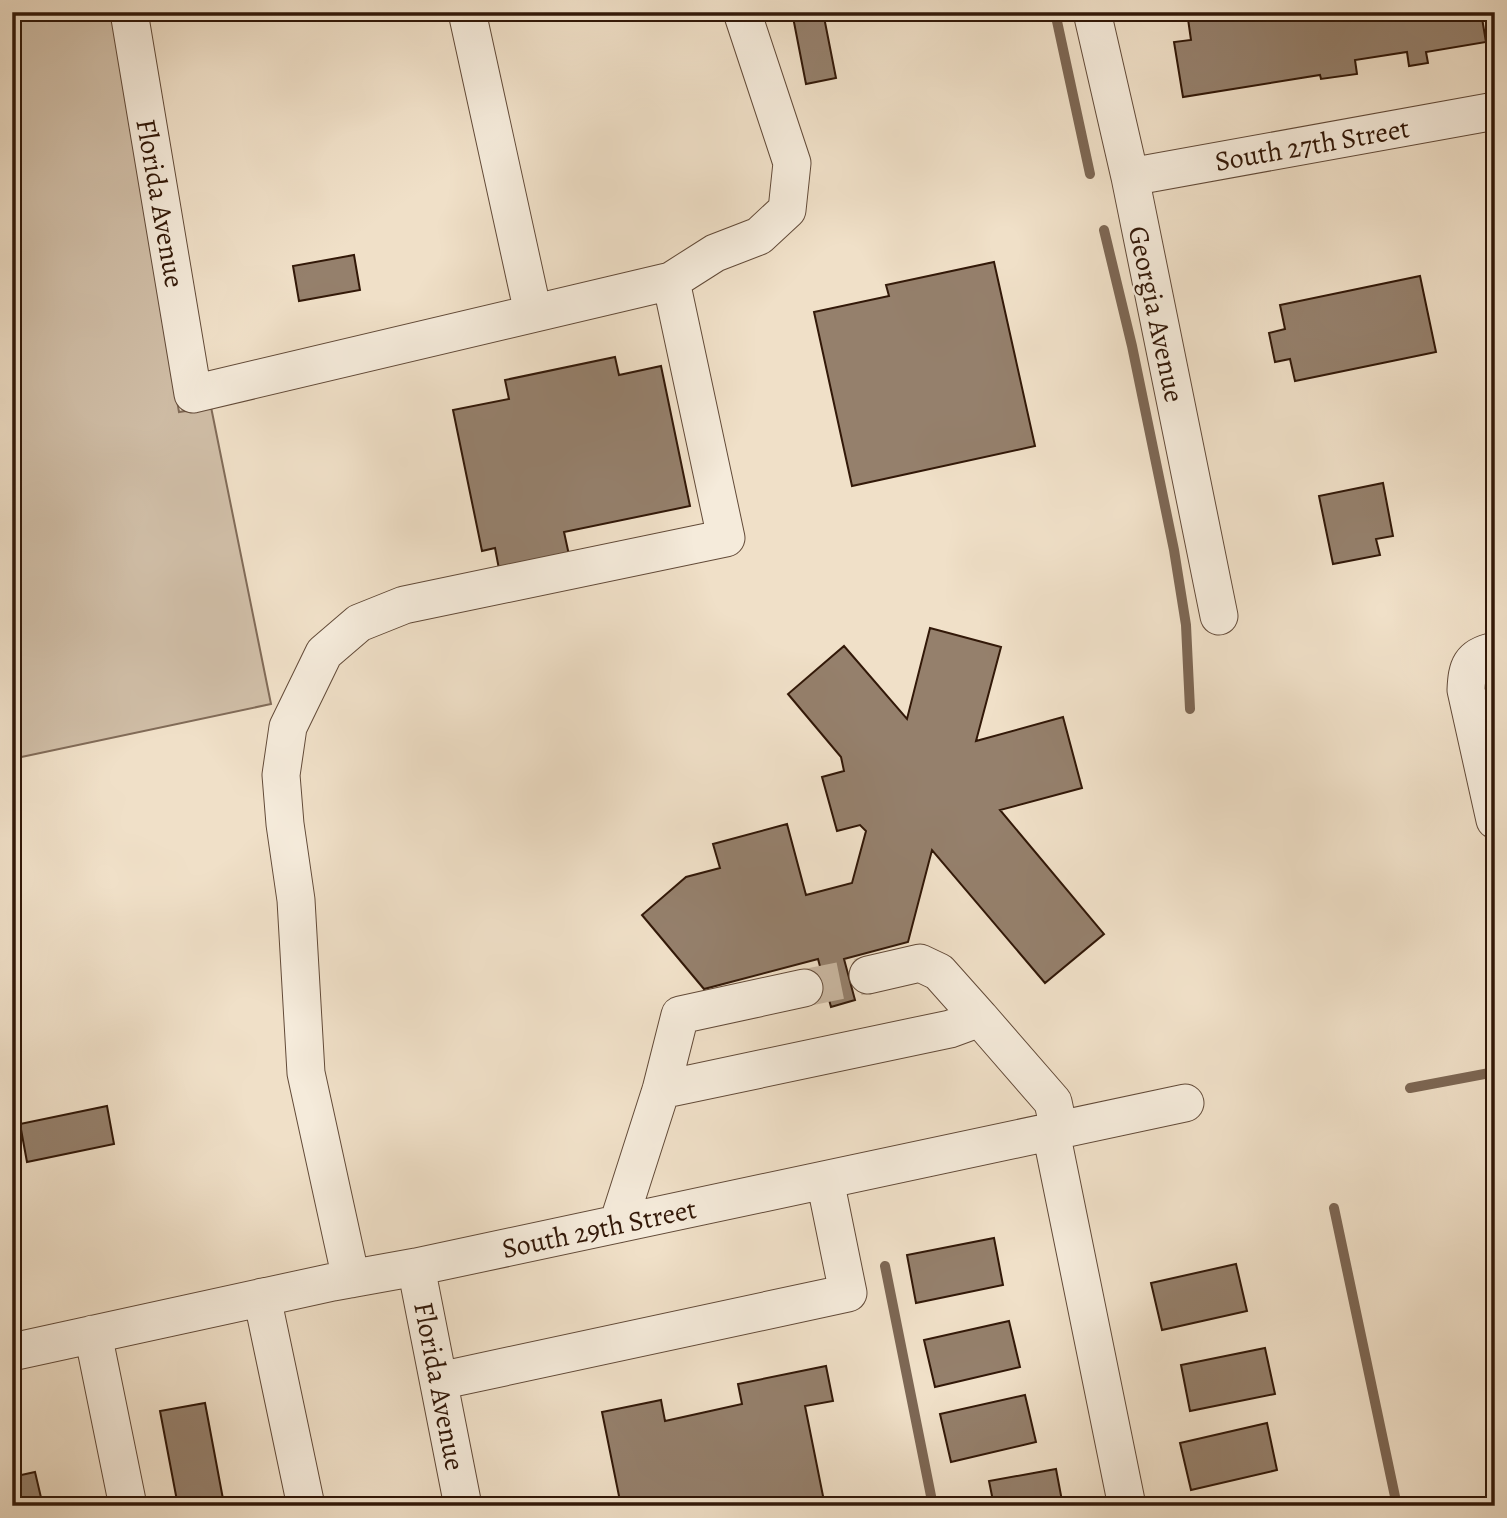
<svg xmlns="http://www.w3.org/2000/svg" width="1507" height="1518" font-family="Alegreya,serif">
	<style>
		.green { fill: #d0bea7; stroke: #816b58; stroke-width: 2 }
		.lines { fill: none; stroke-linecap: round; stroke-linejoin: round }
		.stream { stroke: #7d6754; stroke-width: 10 }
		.building { fill: #95806c; stroke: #321808; stroke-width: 2 }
		.minor-tunnel { stroke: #cab8a2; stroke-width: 37; stroke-dasharray: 37 18; stroke-linecap: butt }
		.minor-casing { stroke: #624a38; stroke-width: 39 }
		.minor { stroke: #f5ebdb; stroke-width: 37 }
		.labels { text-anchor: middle; stroke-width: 5; stroke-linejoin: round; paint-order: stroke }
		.street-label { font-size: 28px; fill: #321808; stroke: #f5ebdb }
	</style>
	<rect width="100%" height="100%" fill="#f0e0c8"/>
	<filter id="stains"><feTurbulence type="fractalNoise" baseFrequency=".00286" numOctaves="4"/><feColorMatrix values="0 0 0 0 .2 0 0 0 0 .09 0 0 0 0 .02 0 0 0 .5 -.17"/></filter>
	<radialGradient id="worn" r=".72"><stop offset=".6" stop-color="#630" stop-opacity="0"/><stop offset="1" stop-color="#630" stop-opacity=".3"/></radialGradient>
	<path class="green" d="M 12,12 L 111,12 L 179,412 L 211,407 L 271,704 L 12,759 Z"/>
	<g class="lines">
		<path class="stream" d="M 1055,12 L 1090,174
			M 1104,230 L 1132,346 L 1174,550 L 1186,625 L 1190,709
			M 1410,1088 L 1495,1072
			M 1334,1208 L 1397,1506
			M 885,1266 L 933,1506"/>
	</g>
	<path class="building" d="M 792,12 L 823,12 L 836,78 L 806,84 Z
		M 1187,12 L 1481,12 L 1486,42 L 1426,52 L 1428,63 L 1409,66 L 1407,52 L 1355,60 L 1357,74 L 1321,79 L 1320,75 L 1183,97 L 1174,42 L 1191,40 Z
		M 354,255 L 360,290 L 299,301 L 293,266 Z
		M 994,262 L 1035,446 L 852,486 L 814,312 L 889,296 L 886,285 Z
		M 1420,276 L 1436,352 L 1295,381 L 1290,359 L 1275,362 L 1269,333 L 1285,329 L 1280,305 Z
		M 615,357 L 619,375 L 661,366 L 690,506 L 564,532 L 569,555 L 499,569 L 495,548 L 482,551 L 453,410 L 509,399 L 505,380 Z
		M 1383,483 L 1393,536 L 1376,539 L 1380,555 L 1333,564 L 1319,496 Z
		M 930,628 L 1001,647 L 976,741 L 1063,717 L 1082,788 L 1000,810 L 1104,934 L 1045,983 L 932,850 L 908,942 L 844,959 L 855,1000 L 831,1007 L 818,959 L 704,989 L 642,915 L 686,877 L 720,868 L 713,844 L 787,824 L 806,895 L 852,883 L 866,831 L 860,825 L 837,831 L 822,777 L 844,771 L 841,757 L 788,694 L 844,646 L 907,719 Z
		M 107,1106 L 114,1144 L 27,1162 L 20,1124 Z
		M 994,1238 L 1003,1285 L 916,1303 L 907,1255 Z
		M 1236,1264 L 1247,1311 L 1162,1330 L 1151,1283 Z
		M 1009,1321 L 1020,1367 L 935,1387 L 924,1340 Z
		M 1265,1348 L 1275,1394 L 1190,1411 L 1181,1365 Z
		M 826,1366 L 833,1401 L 805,1406 L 825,1506 L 621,1506 L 602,1412 L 661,1400 L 665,1421 L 742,1404 L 738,1384 Z
		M 1025,1395 L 1036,1442 L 951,1462 L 940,1414 Z
		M 205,1403 L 223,1499 L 178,1506 L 160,1411 Z
		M 1267,1423 L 1277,1470 L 1191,1490 L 1180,1443 Z
		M 1056,1469 L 1063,1506 L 994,1506 L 989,1481 Z
		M 35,1472 L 43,1506 L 12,1506 L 12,1477 Z"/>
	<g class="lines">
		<path class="minor-tunnel" d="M 804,988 L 868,975"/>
		<g class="minor-casing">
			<path id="minor" d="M 129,12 L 193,394 L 671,281 L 726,538 L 404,605 L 359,623 L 324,653 L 288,727 L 281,775 L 285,824 L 296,900 L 306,1073 L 351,1279
				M 467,12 L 533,313
				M 1092,12 L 1130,177 L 1219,616
				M 1130,177 L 1495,111
				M 671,281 L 715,253 L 759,236 L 787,210 L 792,163 L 742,12
				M 1495,651 C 1470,656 1467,667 1466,690 L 1495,820
				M 980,1018 L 1053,1102 L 1059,1130
				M 661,1090 L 950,1029 L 980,1018 L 939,972 L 920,963 L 868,975
				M 1051,1132 L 1127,1506
				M 618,1224 L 661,1090 L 680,1015 L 804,988
				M 416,1267 L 463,1506
				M 262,1297 L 306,1506
				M 93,1334 L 128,1506
				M 12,1352 L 333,1282 L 416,1267 L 1185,1103
				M 439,1381 L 848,1293 L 825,1180"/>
		</g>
		<use href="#minor" class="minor"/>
	</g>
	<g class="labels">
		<g class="street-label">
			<text transform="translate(1312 144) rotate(-10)" y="10">South 27th Street</text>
			<text transform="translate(161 203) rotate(80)" y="10">Florida Avenue</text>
			<text transform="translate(1157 314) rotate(78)" y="10">Georgia Avenue</text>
			<text transform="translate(599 1228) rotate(-12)" y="10">South 29th Street</text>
			<text transform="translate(440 1386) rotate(79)" y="10">Florida Avenue</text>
		</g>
	</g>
	<rect width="1507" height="1518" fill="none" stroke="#f0e0c8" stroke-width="42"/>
	<rect x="14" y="14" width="1479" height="1490" fill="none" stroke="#321808" stroke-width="3.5"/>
	<rect x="21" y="21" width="1465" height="1476" fill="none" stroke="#321808" stroke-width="2"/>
	<rect width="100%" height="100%" filter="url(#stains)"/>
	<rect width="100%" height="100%" fill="url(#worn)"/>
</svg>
